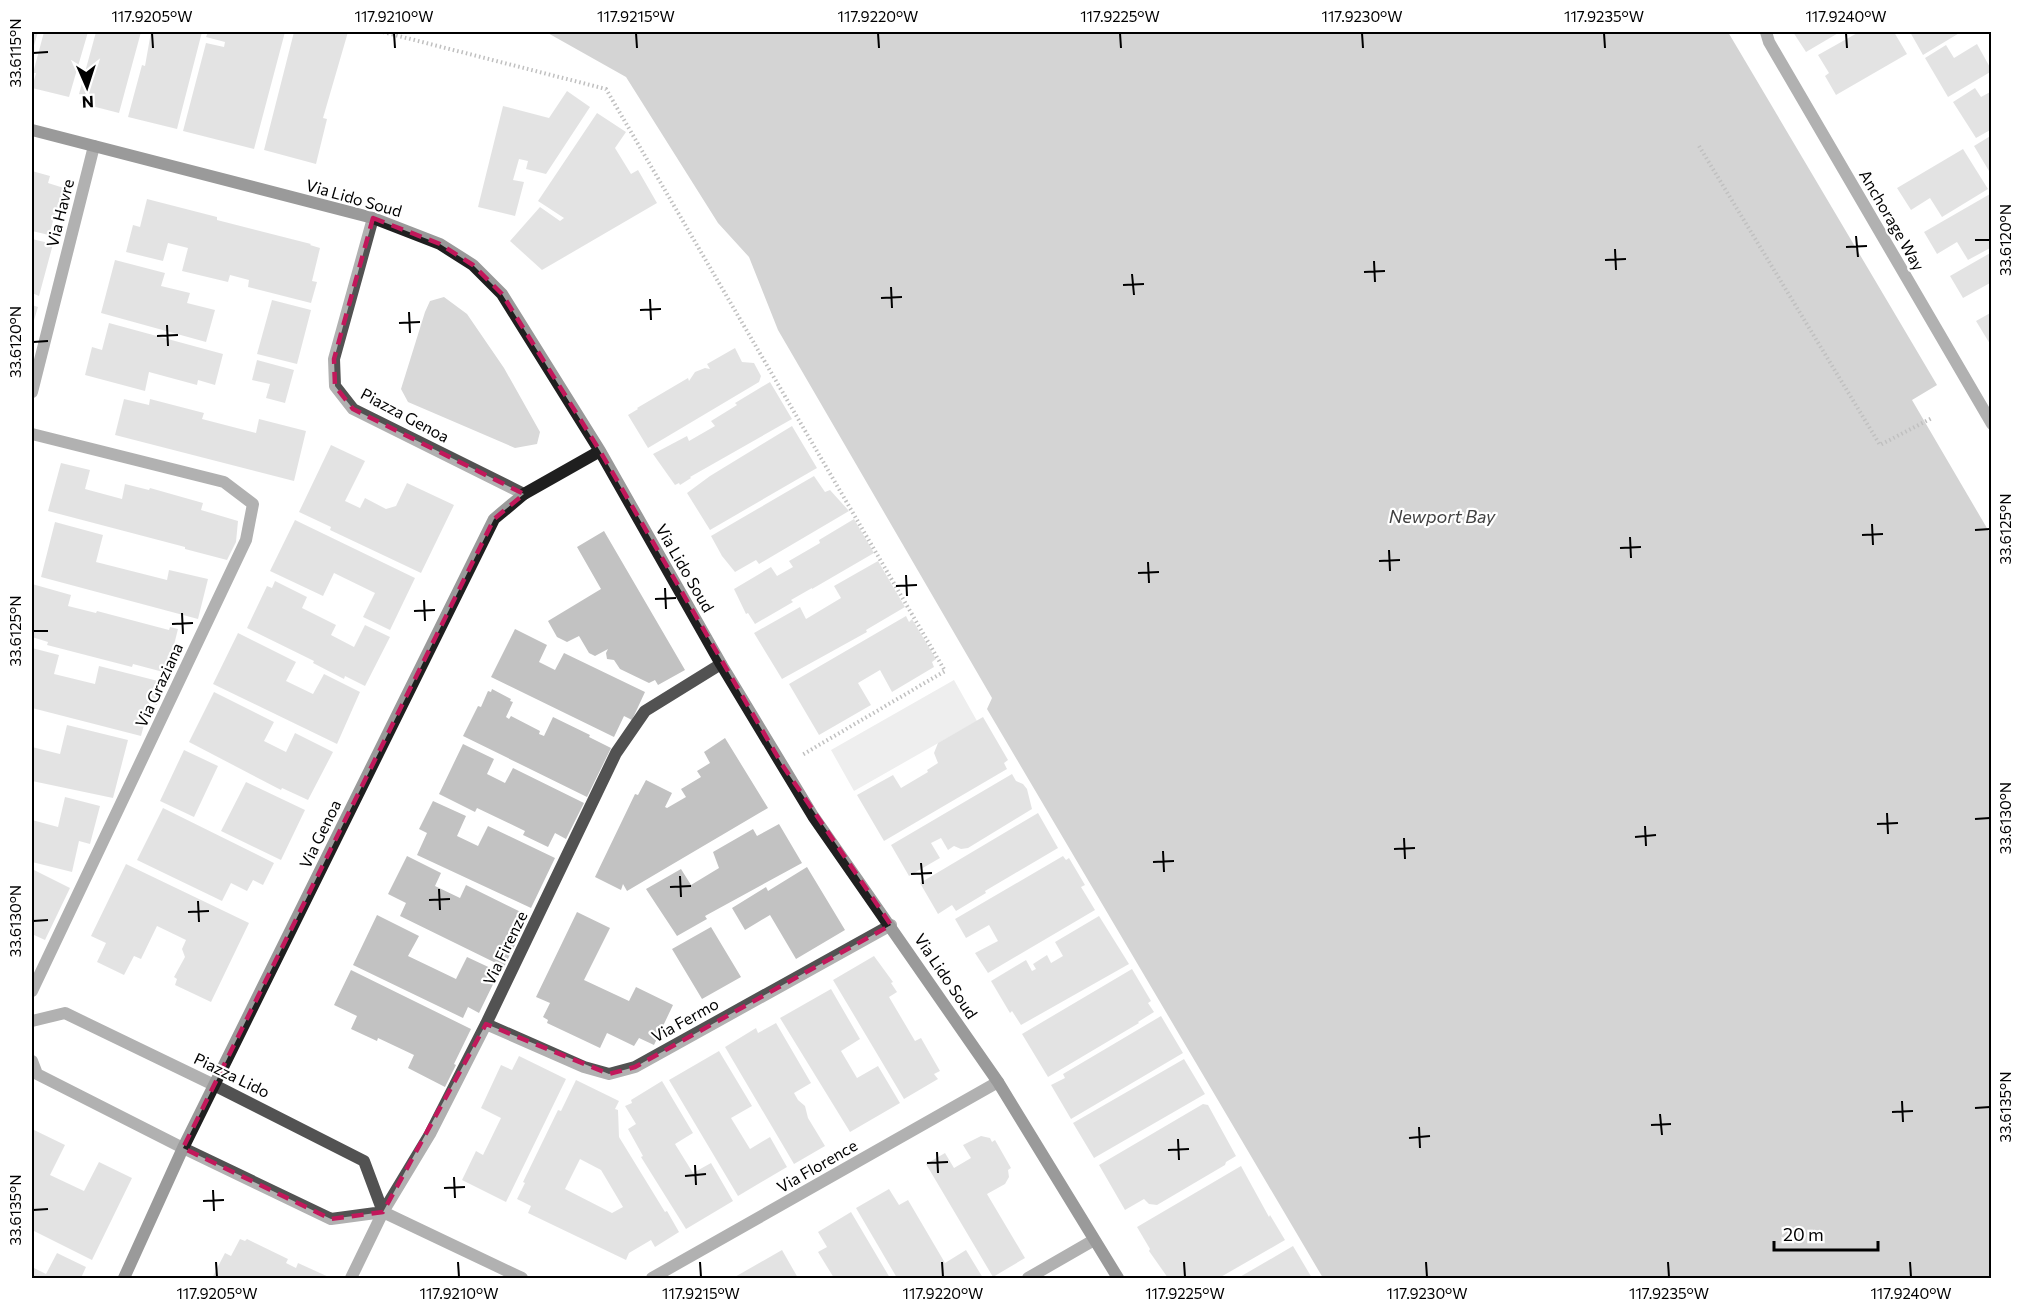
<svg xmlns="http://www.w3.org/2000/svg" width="2023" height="1310" font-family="Commissioner,sans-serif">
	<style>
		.green { fill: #d9d9d9 }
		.water { fill: #a0a0a0 }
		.building { fill: #c2c2c2; fill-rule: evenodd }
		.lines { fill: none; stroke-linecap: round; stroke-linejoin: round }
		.path { stroke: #747474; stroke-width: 4; stroke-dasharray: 1.5 3; stroke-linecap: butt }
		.street { stroke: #525252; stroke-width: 12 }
		.secondary { stroke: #1f1f1f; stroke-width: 12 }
		.marked { fill: none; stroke: #c2185b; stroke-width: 4.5; stroke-dasharray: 12 8; stroke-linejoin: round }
		.ticks { fill: none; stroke: #000; stroke-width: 2 }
		.labels { text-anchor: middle; stroke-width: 4.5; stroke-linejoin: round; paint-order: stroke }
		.street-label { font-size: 16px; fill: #000; stroke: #fff }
		.water-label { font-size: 18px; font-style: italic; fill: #414141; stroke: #fff }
		.neatline { fill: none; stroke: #000; stroke-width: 2 }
		.ticks-label { font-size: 15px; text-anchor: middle; fill: #000 }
	</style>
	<rect width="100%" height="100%" fill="#fff"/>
	<path class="green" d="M 444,297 L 467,314 L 504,368 L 540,432 L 537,444 L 515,448 L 408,402 L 401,389 L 425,312 L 430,301 Z
		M 954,680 L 977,721 L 854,791 L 831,750 Z"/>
	<path class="water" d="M 546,32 L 1728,32 L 1937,385 L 1912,400 L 1991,535 L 1991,1278 L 1323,1278 L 987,709 L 992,698 L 778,330 L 749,257 L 718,223 L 626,77 Z"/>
	<path class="building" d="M 32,32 L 38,32 L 32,52 Z
		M 44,32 L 88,32 L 69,97 L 32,88 L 36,73 L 33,73 Z
		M 96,32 L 141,32 L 119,113 L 80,103 L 82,95 L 79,94 Z
		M 151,32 L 202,32 L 177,129 L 128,117 L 142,65 L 145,66 Z
		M 208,32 L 285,32 L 254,149 L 183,131 L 206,43 L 224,47 L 225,42 L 206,37 Z
		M 294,32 L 348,32 L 323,118 L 327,119 L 316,164 L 264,150 Z
		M 1793,32 L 1840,32 L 1806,52 Z
		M 1859,32 L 1894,32 L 1907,54 L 1836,95 L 1825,76 L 1829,73 L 1818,55 Z
		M 1910,32 L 1961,32 L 1923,55 Z
		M 1977,44 L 1992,71 L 1948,97 L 1925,58 L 1946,45 L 1954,58 Z
		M 1975,88 L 1981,97 L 1992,91 L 1992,129 L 1976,138 L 1953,102 Z
		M 567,91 L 590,107 L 546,174 L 526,169 L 528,161 L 519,159 L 513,180 L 524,182 L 515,216 L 478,207 L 503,106 L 549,118 Z
		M 597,113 L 626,132 L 615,148 L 631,174 L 638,170 L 657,203 L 542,270 L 510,241 L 540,207 L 560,221 L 564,218 L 538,201 Z
		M 1992,135 L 1992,176 L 1974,146 Z
		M 1963,149 L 1988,189 L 1942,217 L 1930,198 L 1911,210 L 1897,188 Z
		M 32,171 L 50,176 L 48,183 L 67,189 L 60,215 L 55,214 L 49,235 L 32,231 Z
		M 1990,194 L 1992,197 L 1992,247 L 1968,260 L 1957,242 L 1937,254 L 1924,232 Z
		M 147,199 L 217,217 L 217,220 L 311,244 L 310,245 L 320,248 L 312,281 L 317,282 L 311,303 L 248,287 L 249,280 L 230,275 L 228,282 L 182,271 L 188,248 L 168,243 L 163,261 L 126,252 L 133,225 L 140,227 Z
		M 32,239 L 53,244 L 39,296 L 32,293 Z
		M 1992,252 L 1992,285 L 1990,283 L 1963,298 L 1950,276 Z
		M 115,260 L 165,273 L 161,286 L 190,293 L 187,303 L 215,310 L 206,342 L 101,313 Z
		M 272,300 L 311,310 L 297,364 L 257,354 Z
		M 32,305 L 38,307 L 32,327 Z
		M 1992,312 L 1992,343 L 1990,344 L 1976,321 Z
		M 109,323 L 223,354 L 215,385 L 198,380 L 197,385 L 149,372 L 145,391 L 85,375 L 92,347 L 102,350 Z
		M 735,348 L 742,362 L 754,363 L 761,376 L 759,382 L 648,448 L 628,415 L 638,409 L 637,408 L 688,378 L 689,381 L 695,372 L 705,368 L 710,369 L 707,364 Z
		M 257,360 L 294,370 L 285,403 L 266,398 L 270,384 L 252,380 Z
		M 770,382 L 792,419 L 690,477 L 691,478 L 680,485 L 679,483 L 675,485 L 653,454 L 687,436 L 689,441 L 715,426 L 711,421 L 737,405 L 735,403 Z
		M 124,399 L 149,405 L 150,399 L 204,413 L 202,419 L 256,433 L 259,419 L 306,431 L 294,481 L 115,435 Z
		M 792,426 L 817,468 L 710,530 L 687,493 L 710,476 Z
		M 331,445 L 365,461 L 345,501 L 360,508 L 365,498 L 386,509 L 396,506 L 407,483 L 454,505 L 421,573 L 330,530 L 331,527 L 299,512 Z
		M 61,463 L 90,470 L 85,489 L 122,499 L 125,484 L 149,490 L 150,488 L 203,503 L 201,510 L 238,521 L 236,542 L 227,560 L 185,549 L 185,547 L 48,511 Z
		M 814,476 L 825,492 L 830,490 L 849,511 L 759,564 L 756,560 L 735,572 L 722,556 L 711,536 Z
		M 854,519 L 874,553 L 812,589 L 812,588 L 791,600 L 793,602 L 755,624 L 748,613 L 746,614 L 734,589 L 771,567 L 777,576 L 793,567 L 789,561 L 820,543 L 819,540 Z
		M 295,520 L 415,578 L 390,630 L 363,617 L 375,593 L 334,573 L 323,596 L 270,571 Z
		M 55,522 L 103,535 L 96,562 L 167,580 L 169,570 L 208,579 L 198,619 L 41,577 Z
		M 604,531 L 685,670 L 658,685 L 655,680 L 649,683 L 620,669 L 614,660 L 607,659 L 606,653 L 608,649 L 595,656 L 589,653 L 579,636 L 567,642 L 557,637 L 548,621 L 601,589 L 577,547 Z
		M 878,561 L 905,607 L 866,630 L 867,632 L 782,679 L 754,633 L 800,607 L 806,619 L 841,598 L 834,586 Z
		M 275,581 L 307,597 L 302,608 L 336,625 L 331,635 L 354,647 L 365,625 L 390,637 L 365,686 L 345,676 L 344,679 L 313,663 L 314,661 L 247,628 L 267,586 L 272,588 Z
		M 32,584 L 71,595 L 68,606 L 96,613 L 97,611 L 169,630 L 170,627 L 178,629 L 167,673 L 133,664 L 132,667 L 47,645 L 48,642 L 32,637 Z
		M 906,616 L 909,622 L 912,619 L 936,659 L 932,662 L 934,667 L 892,692 L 880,670 L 858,683 L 871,705 L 819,735 L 789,684 Z
		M 515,629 L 547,645 L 539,662 L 555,670 L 564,653 L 645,692 L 632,720 L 624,716 L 614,737 L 491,677 Z
		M 238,633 L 296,662 L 286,681 L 313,694 L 324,674 L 360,692 L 337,744 L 213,684 Z
		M 32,648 L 59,655 L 54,674 L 95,684 L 99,666 L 162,682 L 157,705 L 150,703 L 141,736 L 32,708 Z
		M 492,689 L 511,699 L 510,701 L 513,702 L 506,717 L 509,719 L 511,716 L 540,731 L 539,734 L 544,736 L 553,717 L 590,735 L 589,737 L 611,748 L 587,797 L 463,736 L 478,706 L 481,707 L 488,691 L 491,692 Z
		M 214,692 L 274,722 L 264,741 L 286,752 L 295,733 L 333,752 L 308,800 L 282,788 L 281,790 L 189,742 Z
		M 983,717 L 1008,760 L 1004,763 L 1007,769 L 884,841 L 857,795 L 893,775 L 901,788 L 928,772 L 927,770 L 938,763 L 934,753 L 938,743 Z
		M 67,725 L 128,740 L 113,798 L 32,781 L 32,747 L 60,754 Z
		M 725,738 L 768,808 L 627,891 L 623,884 L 621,890 L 595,877 L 635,794 L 638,795 L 646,780 L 672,793 L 665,807 L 667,808 L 686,797 L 681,789 L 701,777 L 697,771 L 710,763 L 704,752 Z
		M 463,744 L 494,759 L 487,774 L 505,783 L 513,768 L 584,803 L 566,839 L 555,833 L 548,847 L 523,835 L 525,831 L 477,808 L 475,812 L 439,794 Z
		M 184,750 L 218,766 L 194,817 L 160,801 Z
		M 1012,774 L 1016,781 L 1023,784 L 1027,789 L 1032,809 L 968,848 L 961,849 L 954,846 L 948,850 L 941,838 L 931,843 L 940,858 L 909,876 L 891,845 Z
		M 246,782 L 305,810 L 281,860 L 221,831 Z
		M 65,797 L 100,806 L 90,844 L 79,841 L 72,872 L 32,862 L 32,820 L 58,827 Z
		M 433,801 L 466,816 L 457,836 L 478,846 L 488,826 L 555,858 L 531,908 L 417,855 L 427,833 L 419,829 Z
		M 163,808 L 274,863 L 263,885 L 253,880 L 247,891 L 231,883 L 222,901 L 137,860 Z
		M 1038,813 L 1058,848 L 985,891 L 986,893 L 956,911 L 952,905 L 938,914 L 920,883 Z
		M 779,824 L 802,863 L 705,916 L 707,919 L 677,936 L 646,889 L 681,869 L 691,885 L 719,868 L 713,852 L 753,829 L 757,836 Z
		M 407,856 L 441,873 L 435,886 L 460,898 L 466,885 L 529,916 L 504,967 L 400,916 L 406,903 L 388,894 Z
		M 1063,856 L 1066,860 L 1069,858 L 1085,885 L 1081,887 L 1095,910 L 988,973 L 975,953 L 998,941 L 989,925 L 966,938 L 955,919 Z
		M 126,864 L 249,923 L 211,1002 L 175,985 L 177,979 L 174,977 L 185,957 L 182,949 L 186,940 L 157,926 L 141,959 L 134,956 L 124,975 L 97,962 L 106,943 L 91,936 Z
		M 807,867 L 845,930 L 796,959 L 770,915 L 745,930 L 732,908 L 766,887 L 768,891 Z
		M 32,869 L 70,888 L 45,940 L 34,935 L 32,940 Z
		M 577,912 L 610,928 L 584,980 L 629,1001 L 636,987 L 673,1005 L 654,1045 L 639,1038 L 634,1046 L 607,1033 L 600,1048 L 547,1023 L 548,1020 L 543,1017 L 550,1003 L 536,997 Z
		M 377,915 L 419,936 L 408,956 L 456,979 L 467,957 L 499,972 L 479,1013 L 468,1007 L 463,1018 L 353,965 Z
		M 1099,916 L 1129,964 L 1021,1025 L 1012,1011 L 1010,1013 L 991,981 L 1026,960 L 1032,971 L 1036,969 L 1033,964 L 1047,955 L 1051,963 L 1063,956 L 1055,942 Z
		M 711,927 L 741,977 L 702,999 L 672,949 Z
		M 874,956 L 893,982 L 891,983 L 897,992 L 889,997 L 915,1041 L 921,1038 L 940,1071 L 934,1074 L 938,1079 L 904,1099 L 833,980 Z
		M 1132,969 L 1151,1001 L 1148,1003 L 1154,1012 L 1138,1022 L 1139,1023 L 1048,1077 L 1022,1034 Z
		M 351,970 L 471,1029 L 454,1064 L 456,1065 L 445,1087 L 408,1068 L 414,1055 L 378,1038 L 377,1041 L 351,1029 L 357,1016 L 334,1005 Z
		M 831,989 L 860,1039 L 841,1051 L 857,1078 L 878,1066 L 900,1103 L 850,1132 L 780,1018 Z
		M 1161,1016 L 1183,1053 L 1071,1119 L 1051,1085 L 1065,1078 L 1063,1074 Z
		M 776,1023 L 811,1083 L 794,1093 L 798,1100 L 805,1106 L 808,1118 L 825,1146 L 794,1164 L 725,1047 L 756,1028 L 758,1033 Z
		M 719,1051 L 752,1106 L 731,1118 L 750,1149 L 770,1137 L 787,1167 L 738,1196 L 669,1080 Z
		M 519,1056 L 566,1079 L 506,1202 L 462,1180 L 476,1151 L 483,1155 L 501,1118 L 481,1108 L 501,1065 L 512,1070 Z
		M 1184,1059 L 1205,1094 L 1094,1158 L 1073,1123 Z
		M 576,1080 L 619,1101 L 615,1109 L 618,1110 L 619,1137 L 665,1212 L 667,1211 L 679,1232 L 655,1247 L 651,1240 L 629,1253 L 626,1260 L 528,1213 L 531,1206 L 517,1199 L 525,1183 L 523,1182 L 558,1110 L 561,1111 ZM 580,1159 L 601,1170 L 623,1207 L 612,1213 L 565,1189 Z
		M 662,1081 L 693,1133 L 675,1144 L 693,1173 L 711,1163 L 733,1201 L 686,1229 L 641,1157 L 643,1156 L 628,1129 L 636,1124 L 625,1106 L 632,1103 L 631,1100 Z
		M 1203,1104 L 1208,1105 L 1236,1156 L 1226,1162 L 1225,1165 L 1157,1205 L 1149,1204 L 1144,1199 L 1125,1210 L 1099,1165 Z
		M 32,1129 L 65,1145 L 50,1175 L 84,1191 L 99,1162 L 132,1178 L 92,1260 L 32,1230 Z
		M 981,1136 L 990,1138 L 992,1142 L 995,1140 L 1011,1168 L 1008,1170 L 1009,1177 L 1005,1184 L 987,1194 L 1025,1258 L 993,1277 L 926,1164 L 945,1153 L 954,1168 L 971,1158 L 963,1145 Z
		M 1241,1166 L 1269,1217 L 1270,1215 L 1285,1240 L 1219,1278 L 1168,1278 L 1149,1251 L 1150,1249 L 1137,1227 Z
		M 889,1189 L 899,1205 L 908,1200 L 945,1263 L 966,1250 L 983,1278 L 897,1278 L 856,1208 Z
		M 851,1212 L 890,1278 L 834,1278 L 818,1252 L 827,1247 L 818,1232 Z
		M 240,1239 L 245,1241 L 247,1239 L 288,1259 L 286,1263 L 296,1268 L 298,1263 L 331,1278 L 212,1278 L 225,1253 L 231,1256 Z
		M 1293,1246 L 1312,1278 L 1238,1278 Z
		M 782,1250 L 798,1278 L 733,1278 Z
		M 57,1253 L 86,1267 L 81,1278 L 32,1278 L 32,1267 L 46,1274 Z"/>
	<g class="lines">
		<path class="path" d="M 383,32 L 606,89 L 945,671 L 802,755
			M 1699,146 L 1880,445 L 1932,418"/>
		<path class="street" d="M 1766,32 L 1769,42 L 1992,424
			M 373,218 L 334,359 L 335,386 L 353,409 L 524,494
			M 32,392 L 94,146
			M 32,434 L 224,482 L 253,504 L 246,540 L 32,991
			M 32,1021 L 65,1013 L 214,1085 L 364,1161 L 383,1212
			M 486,1024 L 584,1067 L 609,1074 L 635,1067 L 891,925
			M 32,1061 L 37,1074 L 183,1148 L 331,1219 L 383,1212 L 522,1278
			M 351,1278 L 383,1212 L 430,1134 L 486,1024 L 616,753 L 645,711 L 721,664
			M 652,1278 L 998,1082
			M 1028,1278 L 1094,1240"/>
		<path class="secondary" d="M 32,130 L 373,218 L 440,244 L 473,265 L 502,294 L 600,451 L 721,664 L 813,816 L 998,1082 L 1118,1278
			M 124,1278 L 183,1148 L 494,519 L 524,494 L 600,451"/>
	</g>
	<path d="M0 0H2023V1310H0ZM 373,218 L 440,244 L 473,265 L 502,294 L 600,451 L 783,766 L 891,925 L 635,1067 L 609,1074 L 486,1024 L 383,1212 L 331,1219 L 183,1148 L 494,519 L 524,494 L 353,409 L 335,386 L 334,359 Z" fill="#fff" fill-opacity=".55" fill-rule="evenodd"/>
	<path class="marked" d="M 373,218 L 440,244 L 473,265 L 502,294 L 600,451 L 783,766 L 891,925 L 635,1067 L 609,1074 L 486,1024 L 383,1212 L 331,1219 L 183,1148 L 494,519 L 524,494 L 353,409 L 335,386 L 334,359 Z"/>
	<path class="ticks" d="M 152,33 L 153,48M 394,33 L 395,48M 636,33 L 637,48M 878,33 L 879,48M 1120,33 L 1121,48M 1362,33 L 1363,48M 1604,33 L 1605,48M 1846,33 L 1847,48M 33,53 L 48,52M 1856,236 L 1858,257M 1975,240 L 1990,240M 1846,247 L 1867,246M 1615,249 L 1616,270M 1605,260 L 1626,259M 1374,261 L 1375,282M 1364,272 L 1385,271M 1132,274 L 1134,295M 1123,285 L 1144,284M 891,287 L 892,308M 881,298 L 902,297M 650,299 L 651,320M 640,310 L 661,309M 409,312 L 410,333M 399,323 L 420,322M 167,325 L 168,346M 157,336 L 178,335M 33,342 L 48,341M 1872,524 L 1873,545M 1975,530 L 1990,529M 1862,535 L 1883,534M 1630,537 L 1631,558M 1620,548 L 1641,547M 1389,550 L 1390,571M 1379,561 L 1400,560M 1148,562 L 1149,583M 1138,573 L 1159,572M 906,575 L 907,596M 896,586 L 917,585M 665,588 L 666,609M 655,599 L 676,598M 424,600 L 425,621M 414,611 L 435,610M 182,613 L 183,634M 172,624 L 193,623M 33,631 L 48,631M 1887,813 L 1888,834M 1975,819 L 1990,818M 1877,824 L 1898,823M 1645,826 L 1646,846M 1635,837 L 1656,835M 1404,838 L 1405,859M 1394,849 L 1415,848M 1163,851 L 1164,872M 1153,862 L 1174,861M 921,863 L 923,884M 911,874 L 932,873M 680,876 L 681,897M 670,887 L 691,886M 439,889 L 440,910M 429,900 L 450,899M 198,901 L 199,922M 188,912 L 209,911M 33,921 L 48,920M 1902,1101 L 1903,1122M 1975,1108 L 1990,1107M 1892,1112 L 1913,1111M 1660,1114 L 1662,1135M 1651,1125 L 1671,1124M 1419,1127 L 1420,1148M 1409,1138 L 1430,1136M 1178,1139 L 1179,1160M 1168,1150 L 1189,1149M 937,1152 L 938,1173M 927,1163 L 948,1162M 695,1165 L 696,1185M 685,1176 L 706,1174M 454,1177 L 455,1198M 444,1188 L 465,1187M 213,1190 L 214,1211M 203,1201 L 224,1200M 33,1210 L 48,1209M 216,1262 L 217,1277M 458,1262 L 459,1277M 700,1262 L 701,1277M 942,1262 L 943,1277M 1184,1262 L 1185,1277M 1426,1262 L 1427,1277M 1668,1262 L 1669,1277M 1910,1262 L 1911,1277"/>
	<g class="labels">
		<g class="street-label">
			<text transform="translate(354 198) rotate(16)" y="6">Via Lido Soud</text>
			<text transform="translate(60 213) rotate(-76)" y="6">Via Havre</text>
			<text transform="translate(1892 220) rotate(60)" y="6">Anchorage Way</text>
			<text transform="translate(405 415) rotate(28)" y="6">Piazza Genoa</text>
			<text transform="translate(685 568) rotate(60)" y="6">Via Lido Soud</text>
			<text transform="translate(159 685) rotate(-65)" y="6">Via Graziana</text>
			<text transform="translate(320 834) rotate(-64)" y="6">Via Genoa</text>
			<text transform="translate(505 948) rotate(-64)" y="6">Via Firenze</text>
			<text transform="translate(946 976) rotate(56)" y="6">Via Lido Soud</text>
			<text transform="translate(685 1020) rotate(-29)" y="6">Via Fermo</text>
			<text transform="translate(232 1075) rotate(26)" y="6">Piazza Lido</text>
			<text transform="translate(817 1166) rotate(-30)" y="6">Via Florence</text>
		</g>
		<g class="water-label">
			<text x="1442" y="523">Newport Bay</text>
		</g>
	</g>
	<rect width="2023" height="1310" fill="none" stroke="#ffffff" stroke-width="66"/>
	<g transform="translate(87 87) rotate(177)" stroke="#ffffff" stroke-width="4.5" paint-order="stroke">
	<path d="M0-4.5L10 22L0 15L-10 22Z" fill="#000000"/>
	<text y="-9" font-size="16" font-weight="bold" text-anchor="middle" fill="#000000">N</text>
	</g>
	<path d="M1774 1241v9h104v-9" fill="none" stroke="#000000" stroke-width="3"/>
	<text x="1783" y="1241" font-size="18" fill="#000000" stroke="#ffffff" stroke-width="4.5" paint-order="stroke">20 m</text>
	<rect x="33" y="33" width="1957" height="1244" class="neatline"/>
	<g class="ticks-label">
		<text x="152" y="22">117.9205°W</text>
		<text x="394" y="22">117.9210°W</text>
		<text x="636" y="22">117.9215°W</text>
		<text x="878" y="22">117.9220°W</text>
		<text x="1120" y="22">117.9225°W</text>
		<text x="1362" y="22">117.9230°W</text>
		<text x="1604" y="22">117.9235°W</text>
		<text x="1846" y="22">117.9240°W</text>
		<text transform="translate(16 53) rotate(-90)" y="5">33.6115°N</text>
		<text transform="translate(2006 240) rotate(-90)" y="5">33.6120°N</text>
		<text transform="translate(16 342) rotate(-90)" y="5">33.6120°N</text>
		<text transform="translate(2006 529) rotate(-90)" y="5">33.6125°N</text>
		<text transform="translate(16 631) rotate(-90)" y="5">33.6125°N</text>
		<text transform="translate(2006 818) rotate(-90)" y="5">33.6130°N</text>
		<text transform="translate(16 921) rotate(-90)" y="5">33.6130°N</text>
		<text transform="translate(2006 1107) rotate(-90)" y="5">33.6135°N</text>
		<text transform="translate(16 1210) rotate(-90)" y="5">33.6135°N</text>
		<text x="217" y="1299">117.9205°W</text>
		<text x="459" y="1299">117.9210°W</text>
		<text x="701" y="1299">117.9215°W</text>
		<text x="943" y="1299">117.9220°W</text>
		<text x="1185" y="1299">117.9225°W</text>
		<text x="1427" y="1299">117.9230°W</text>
		<text x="1669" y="1299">117.9235°W</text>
		<text x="1911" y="1299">117.9240°W</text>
	</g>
</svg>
